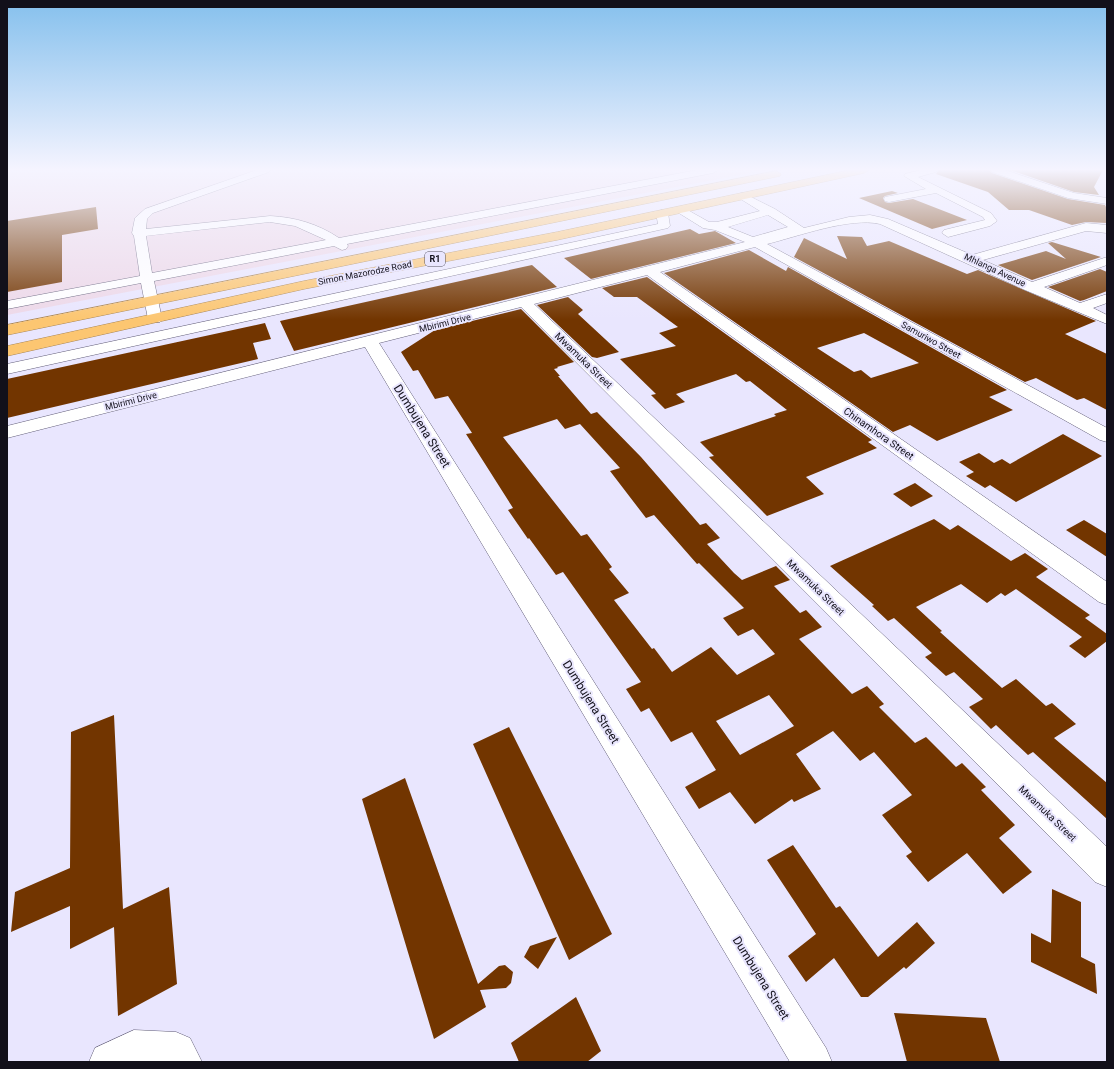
<svg xmlns="http://www.w3.org/2000/svg" width="1114" height="1069" font-family="Roboto,sans-serif">
	<style>
		.industrial { fill: #edd8e8 }
		.building { fill: #723500; fill-rule: evenodd }
		.lines { fill: none; stroke-linecap: round; stroke-linejoin: round }
		.minor-casing { stroke: #635f79; stroke-width: 1 }
		.highway-casing { stroke: #aa8653; stroke-width: 1 }
		.minor { fill: #fff; fill-rule: evenodd }
		.highway { fill: #fcc671; fill-rule: evenodd }
		.labels { text-anchor: middle; stroke-width: 4; stroke-linejoin: round; paint-order: stroke }
		.shield { fill: #e9e6fe; stroke: #52505e; stroke-width: 1 }
		.shield-label { font-size: 9px; font-weight: bold; fill: #12101a }
		.far-street-label { font-size: 9px; fill: #12101a; stroke: #e9e6fe }
		.street-label { font-size: 10px; fill: #12101a; stroke: #e9e6fe }
		.near-street-label { font-size: 12px; fill: #12101a; stroke: #e9e6fe }
	</style>
	<rect width="100%" height="100%" fill="#e9e6fe"/>
	<path class="industrial" d="M 7,170 L 765,170 L 7,315 Z"/>
	<path class="building" d="M 939,170 L 989,170 L 992,173 L 1068,199 L 1105,205 L 1107,209 L 1107,223 L 1086,222 L 1072,225 L 1029,210 L 1009,210 L 988,192 L 936,174 Z
		M 1010,170 L 1103,170 L 1094,187 L 1099,195 L 1074,192 Z
		M 892,191 L 898,193 L 885,196 L 883,198 L 885,202 L 889,203 L 913,199 L 967,220 L 932,229 L 859,198 Z
		M 96,207 L 98,229 L 62,235 L 62,282 L 7,292 L 7,221 Z
		M 690,229 L 699,234 L 715,231 L 736,243 L 591,279 L 564,258 Z
		M 837,236 L 862,237 L 867,246 L 889,241 L 967,274 L 978,270 L 1096,321 L 1065,334 L 1107,354 L 1107,410 L 1084,398 L 1077,400 L 1036,378 L 1025,382 L 794,257 L 804,238 L 847,259 Z
		M 1052,242 L 1101,257 L 1032,280 L 998,265 L 1046,251 L 1066,259 L 1048,243 Z
		M 749,250 L 786,271 L 788,267 L 1007,390 L 989,397 L 1013,410 L 937,441 L 910,425 L 893,432 L 664,273 ZM 864,333 L 919,363 L 871,378 L 861,370 L 854,372 L 817,348 Z
		M 532,265 L 557,287 L 294,351 L 280,321 Z
		M 1100,269 L 1107,272 L 1107,291 L 1084,300 L 1080,301 L 1048,287 Z
		M 647,277 L 872,440 L 868,442 L 877,448 L 806,477 L 824,494 L 767,516 L 709,457 L 714,456 L 700,442 L 776,416 L 774,414 L 787,410 L 750,381 L 746,382 L 736,374 L 676,394 L 685,402 L 665,409 L 651,395 L 656,394 L 620,359 L 676,346 L 659,333 L 678,327 L 637,297 L 614,297 L 602,288 Z
		M 568,297 L 583,310 L 578,314 L 619,352 L 597,358 L 592,357 L 537,305 Z
		M 521,309 L 574,362 L 557,367 L 558,368 L 554,369 L 560,376 L 558,376 L 591,414 L 597,412 L 641,457 L 700,525 L 706,523 L 720,538 L 707,544 L 734,573 L 742,580 L 776,566 L 790,580 L 774,586 L 800,613 L 806,610 L 822,627 L 799,639 L 852,694 L 867,686 L 884,704 L 879,707 L 915,743 L 926,737 L 956,767 L 962,763 L 986,787 L 981,790 L 1015,825 L 999,838 L 1032,872 L 1003,894 L 967,853 L 928,882 L 906,856 L 912,852 L 882,815 L 912,795 L 874,752 L 860,761 L 833,731 L 796,754 L 821,789 L 794,802 L 792,799 L 755,824 L 730,792 L 699,809 L 685,787 L 716,770 L 692,732 L 671,742 L 649,708 L 641,712 L 626,689 L 641,682 L 563,572 L 556,575 L 529,538 L 528,539 L 508,510 L 513,508 L 466,434 L 472,433 L 448,396 L 435,399 L 418,370 L 413,371 L 401,352 L 435,330 ZM 557,419 L 565,429 L 580,424 L 620,468 L 610,471 L 646,518 L 654,515 L 697,564 L 699,563 L 744,608 L 723,618 L 738,636 L 753,629 L 775,654 L 737,675 L 711,647 L 672,672 L 654,648 L 652,649 L 614,600 L 629,593 L 609,569 L 612,567 L 587,534 L 581,536 L 573,526 L 503,437 ZM 769,695 L 794,726 L 740,755 L 716,721 Z
		M 265,323 L 271,339 L 253,343 L 258,359 L 7,418 L 7,379 Z
		M 1063,434 L 1102,456 L 1016,502 L 990,485 L 985,488 L 966,476 L 974,472 L 959,462 L 979,453 L 994,463 L 1002,459 L 1010,464 Z
		M 915,483 L 933,496 L 911,507 L 893,494 Z
		M 934,519 L 950,530 L 958,525 L 1011,561 L 1025,553 L 1048,569 L 1036,577 L 1090,615 L 1085,618 L 1107,634 L 1107,641 L 1085,658 L 1069,646 L 1082,637 L 1016,589 L 1005,596 L 1001,593 L 987,603 L 961,584 L 916,607 L 942,631 L 940,632 L 1002,688 L 1016,679 L 1046,706 L 1052,703 L 1076,724 L 1054,738 L 1107,783 L 1107,819 L 1033,752 L 1028,755 L 996,725 L 991,729 L 969,707 L 983,699 L 954,672 L 946,676 L 925,657 L 932,653 L 894,618 L 888,621 L 872,606 L 874,605 L 830,566 Z
		M 1084,520 L 1107,534 L 1107,557 L 1066,530 Z
		M 114,715 L 123,909 L 169,887 L 177,984 L 118,1016 L 114,927 L 70,949 L 70,906 L 11,932 L 15,892 L 70,868 L 71,732 Z
		M 509,727 L 612,934 L 569,960 L 473,744 Z
		M 405,778 L 478,984 L 499,966 L 505,965 L 513,972 L 511,983 L 506,988 L 480,990 L 486,1007 L 434,1039 L 362,799 Z
		M 793,845 L 836,908 L 840,906 L 878,957 L 917,922 L 935,943 L 906,969 L 904,967 L 868,997 L 861,997 L 834,958 L 806,982 L 788,956 L 816,934 L 767,860 Z
		M 1052,889 L 1081,902 L 1081,957 L 1095,964 L 1097,994 L 1031,962 L 1031,933 L 1051,943 Z
		M 557,937 L 538,969 L 524,957 L 530,946 Z
		M 576,997 L 601,1051 L 587,1062 L 519,1062 L 511,1043 Z
		M 894,1013 L 986,1018 L 1000,1062 L 907,1062 Z"/>
	<g class="lines">
		<g class="minor-casing">
			<path id="minor" d="M 257,170 L 271,170 L 269,172 L 153,213 L 147,219 L 146,229 L 270,216 C 295,217 318,224 339,238 L 697,170 L 718,170 L 713,173 L 347,244 L 348,246 L 346,249 L 342,250 L 334,246 L 154,281 L 162,319 L 160,322 L 150,322 L 148,319 L 141,283 L 7,309 L 7,301 L 140,276 L 134,236 L 132,233 L 135,218 L 145,209 ZM 270,222 L 295,226 L 326,240 L 152,273 L 146,236 Z
				M 921,170 L 938,170 L 936,172 L 918,177 L 991,213 L 997,221 L 990,226 L 948,237 L 942,233 L 944,230 L 985,220 L 983,217 L 936,193 L 889,202 L 885,201 L 884,199 L 885,197 L 926,189 L 904,176 L 905,174 Z
				M 990,170 L 1005,170 L 1074,193 L 1107,198 L 1107,204 L 1068,198 L 992,172 Z
				M 743,193 L 775,209 L 804,228 L 849,217 L 870,215 L 888,219 L 972,255 L 1086,223 L 1107,225 L 1107,233 L 1086,231 L 983,260 L 1032,282 L 1107,257 L 1107,265 L 1044,287 L 1080,303 L 1107,294 L 1107,303 L 1093,308 L 1107,315 L 1107,324 L 1025,290 L 880,224 C 850,217 799,236 767,244 L 1107,428 L 1107,442 L 1100,440 L 755,247 L 660,272 L 1107,582 L 1107,605 L 1099,602 L 647,275 L 534,304 L 1107,847 L 1107,887 L 1095,882 L 521,307 L 379,343 L 826,1048 L 832,1062 L 790,1062 L 365,347 L 7,438 L 7,426 L 745,242 L 715,230 L 703,228 L 674,210 L 680,207 L 684,208 L 709,222 L 717,222 L 760,211 L 739,198 L 738,196 L 739,194 ZM 768,215 L 788,227 L 753,237 L 728,227 Z
				M 662,210 L 668,213 L 670,226 L 668,228 L 7,374 L 7,364 L 658,224 L 656,213 Z
				M 134,1030 L 176,1032 L 190,1038 L 202,1062 L 89,1062 L 95,1048 Z"/>
		</g>
		<g class="highway-casing">
			<path id="highway" d="M 850,170 L 869,170 L 864,173 L 557,240 L 304,289 L 7,356 L 7,346 L 304,281 L 557,232 Z
				M 776,171 L 781,174 L 780,176 L 7,335 L 7,325 Z"/>
		</g>
		<use href="#minor" class="minor"/>
		<use href="#highway" class="highway"/>
	</g>
	<linearGradient id="sky" x2="0" y2="1"><stop stop-color="#85c0ed"/><stop offset="0.53" stop-color="#f5f4ff"/><stop offset="1" stop-color="#f5f4ff" stop-opacity="0"/></linearGradient>
	<rect width="1114" height="320" fill="url(#sky)"/>
	<g class="labels">
		<rect class="shield" x="425" y="252" width="20" height="14" rx="3"/>
		<g class="shield-label">
			<text x="435" y="262">R1</text>
		</g>
		<g class="far-street-label">
			<text transform="translate(995 270) rotate(25)" y="3">Mhlanga Avenue</text>
			<text transform="translate(365 273) rotate(-11)" y="3">Simon Mazorodze Road</text>
			<text transform="translate(445 323) rotate(-14)" y="3">Mbirimi Drive</text>
			<text transform="translate(931 340) rotate(29)" y="3">Samuriwo Street</text>
			<text transform="translate(131 401) rotate(-14)" y="3">Mbirimi Drive</text>
		</g>
		<g class="street-label">
			<text transform="translate(584 360) rotate(44)" y="4">Mwamuka Street</text>
			<text transform="translate(879 433) rotate(35)" y="4">Chinamhora Street</text>
			<text transform="translate(816 587) rotate(44)" y="4">Mwamuka Street</text>
			<text transform="translate(1048 813) rotate(44)" y="4">Mwamuka Street</text>
		</g>
		<g class="near-street-label">
			<text transform="translate(422 426) rotate(58)" y="4">Dumbujena Street</text>
			<text transform="translate(591 702) rotate(58)" y="4">Dumbujena Street</text>
			<text transform="translate(761 978) rotate(58)" y="4">Dumbujena Street</text>
		</g>
	</g>
	<rect width="1114" height="1069" fill="none" stroke="#12101a" stroke-width="16"/>
</svg>
